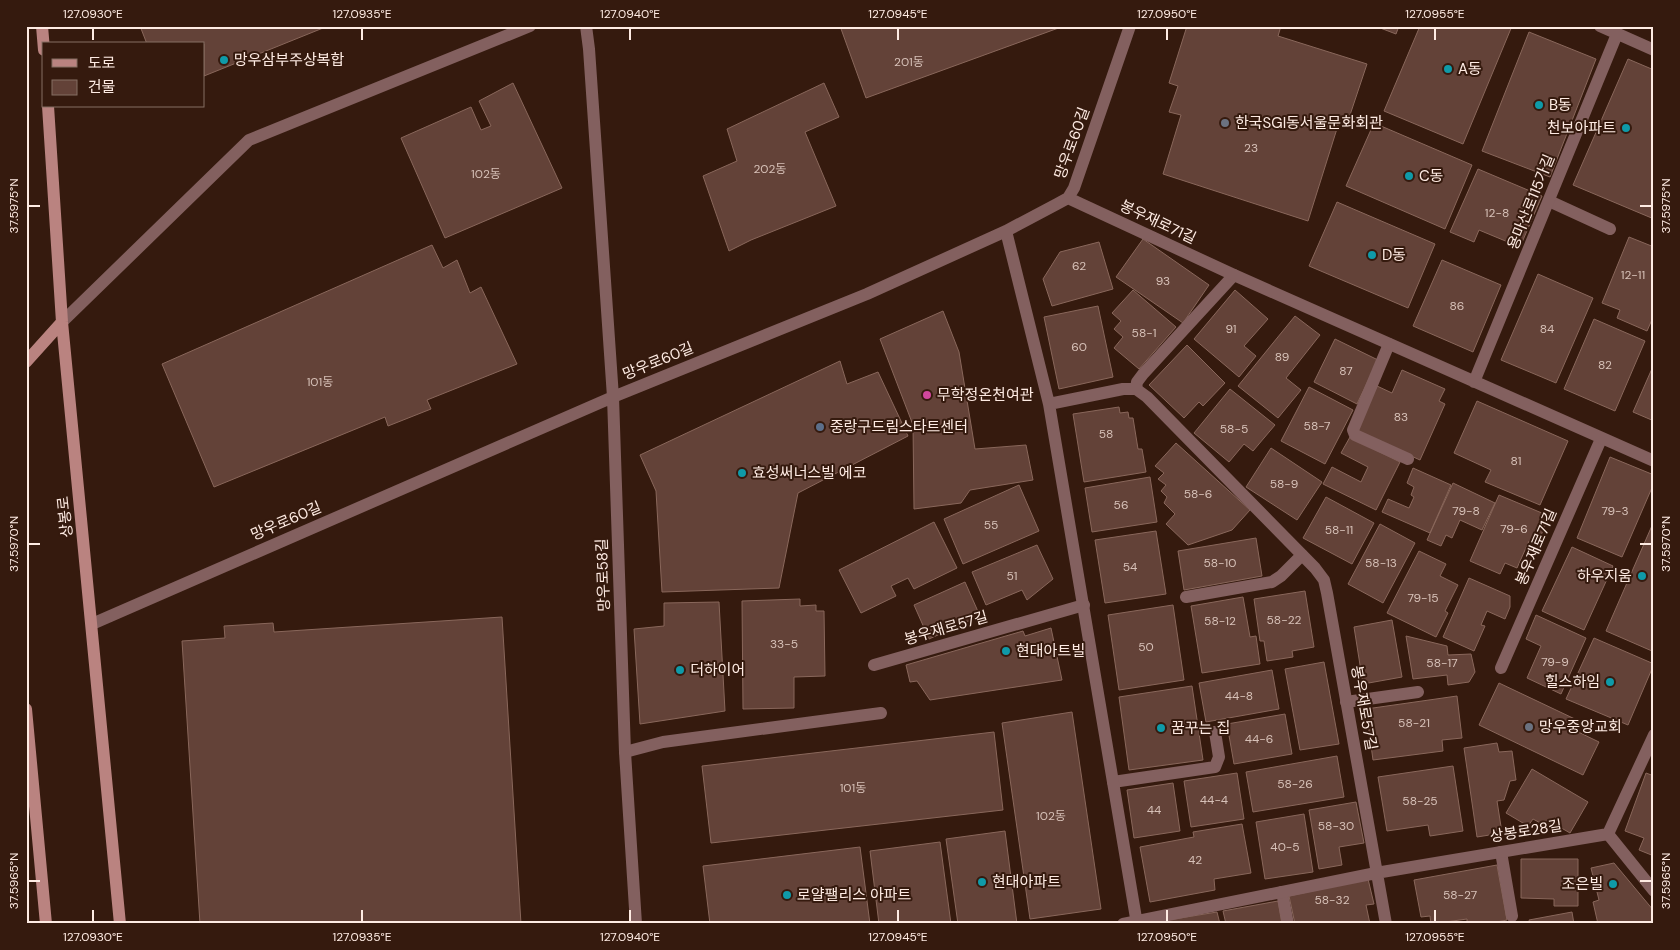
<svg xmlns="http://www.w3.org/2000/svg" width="1680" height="950" font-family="'DM Sans','Noto Sans KR',sans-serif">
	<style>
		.building { fill: #634238; stroke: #89675b }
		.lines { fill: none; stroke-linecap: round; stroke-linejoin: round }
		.service { stroke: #83605f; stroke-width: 12 }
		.minor { stroke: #83605f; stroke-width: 12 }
		.secondary { stroke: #ba8380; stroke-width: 12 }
		.ticks { fill: none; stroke: #feebe3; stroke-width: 2 }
		.culture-dot { fill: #0f9aa8; stroke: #351a0e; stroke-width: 2 }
		.worship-dot { fill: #6b7280; stroke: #351a0e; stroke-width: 2 }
		.hotel-dot { fill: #d1479c; stroke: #351a0e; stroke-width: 2 }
		.service-dot { fill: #5c6f8a; stroke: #351a0e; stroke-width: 2 }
		.labels { text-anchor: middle; stroke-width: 4; stroke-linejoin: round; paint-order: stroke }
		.number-label { font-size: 12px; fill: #d7c1b8 }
		.poi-label { font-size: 15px; fill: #feebe3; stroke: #351a0e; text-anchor: start }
		.street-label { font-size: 15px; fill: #feebe3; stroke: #351a0e }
		.neatline { fill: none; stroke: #feebe3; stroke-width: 2 }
		.ticks-label { font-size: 12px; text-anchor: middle; fill: #feebe3 }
	</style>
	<rect width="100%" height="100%" fill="#351a0e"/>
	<path class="building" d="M 140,26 L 328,26 L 204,76 L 204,44 L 147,44 Z
		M 840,26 L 1064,26 L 866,98 Z
		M 1187,26 L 1281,26 L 1278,36 L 1367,64 L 1348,121 L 1340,119 L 1308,221 L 1163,174 L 1181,115 L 1169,112 L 1178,86 L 1169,83 Z
		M 1375,26 L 1399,26 L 1396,34 Z
		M 1420,26 L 1512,26 L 1463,144 L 1384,111 Z
		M 1529,32 L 1596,59 L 1550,177 L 1482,151 Z
		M 1628,59 L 1654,70 L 1654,219 L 1573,185 Z
		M 513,83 L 562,188 L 445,238 L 401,138 L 471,107 L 481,130 L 491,126 L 479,101 Z
		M 824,83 L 839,117 L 805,132 L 836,206 L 751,240 L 729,251 L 703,176 L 737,161 L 727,129 Z
		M 1374,123 L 1472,165 L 1445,229 L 1346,186 Z
		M 1478,169 L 1542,196 L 1520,247 L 1479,230 L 1474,242 L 1450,232 Z
		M 1337,202 L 1435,244 L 1408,308 L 1309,266 Z
		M 1629,237 L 1654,247 L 1654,315 L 1647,331 L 1617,318 L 1620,310 L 1602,303 Z
		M 1143,239 L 1209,285 L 1183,323 L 1116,277 Z
		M 1099,242 L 1113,289 L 1052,306 L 1043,279 L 1060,252 Z
		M 432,245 L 443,268 L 457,260 L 470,293 L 481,287 L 517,364 L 427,400 L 431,409 L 388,426 L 385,417 L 214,487 L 162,364 Z
		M 1442,260 L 1501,285 L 1473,352 L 1413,326 Z
		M 1538,274 L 1593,298 L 1556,383 L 1501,360 Z
		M 1133,290 L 1176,327 L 1139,369 L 1114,348 L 1123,337 L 1114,329 L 1121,321 L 1112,313 Z
		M 1235,290 L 1268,319 L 1244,346 L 1256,356 L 1239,377 L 1194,339 Z
		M 1098,306 L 1113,377 L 1059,389 L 1044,317 Z
		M 943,311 L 959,352 L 975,449 L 1026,445 L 1033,480 L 970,490 L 961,503 L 914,509 L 913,425 L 880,339 Z
		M 1295,316 L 1320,335 L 1286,378 L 1301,390 L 1278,418 L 1238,386 Z
		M 1594,319 L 1645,341 L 1615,411 L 1564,389 Z
		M 1335,339 L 1378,360 L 1357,404 L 1314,382 Z
		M 1187,345 L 1225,383 L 1203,406 L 1199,402 L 1184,418 L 1149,385 Z
		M 840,361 L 847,384 L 878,372 L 908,436 L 798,493 L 779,588 L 662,592 L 656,491 L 640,455 Z
		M 1654,364 L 1654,421 L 1633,412 Z
		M 1402,370 L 1445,389 L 1439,401 L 1445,404 L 1420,460 L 1356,431 L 1377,386 L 1392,393 Z
		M 1309,387 L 1353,410 L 1325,464 L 1281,441 Z
		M 1230,389 L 1275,425 L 1253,451 L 1244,444 L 1229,462 L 1194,433 Z
		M 1477,401 L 1568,441 L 1540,505 L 1485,482 L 1491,470 L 1454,453 Z
		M 1119,407 L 1120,413 L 1128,412 L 1129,418 L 1133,418 L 1138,449 L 1142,449 L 1146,472 L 1084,482 L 1073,414 Z
		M 1350,437 L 1400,462 L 1376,510 L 1323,484 L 1332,467 L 1361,482 L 1368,467 L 1341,453 Z
		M 1176,443 L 1250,510 L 1232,530 L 1188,545 L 1166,524 L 1175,514 L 1164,503 L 1167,497 L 1161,491 L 1166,485 L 1158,479 L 1164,473 L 1155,466 Z
		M 1271,448 L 1322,482 L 1297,520 L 1246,487 Z
		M 1610,457 L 1654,475 L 1654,483 L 1622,557 L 1577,538 Z
		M 1413,468 L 1451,485 L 1430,533 L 1382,512 L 1388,499 L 1409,508 L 1414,497 L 1411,495 L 1414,487 L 1407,483 Z
		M 1150,477 L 1157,522 L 1092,532 L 1085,488 Z
		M 1453,483 L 1495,503 L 1482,530 L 1460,520 L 1452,538 L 1446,535 L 1441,546 L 1427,540 Z
		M 1019,485 L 1039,531 L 963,564 L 944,519 Z
		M 1499,495 L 1549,516 L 1537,545 L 1529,541 L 1517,568 L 1505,563 L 1500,574 L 1470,561 Z
		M 1326,497 L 1374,523 L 1352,564 L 1303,538 Z
		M 1654,521 L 1654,646 L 1652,651 L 1606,631 Z
		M 934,522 L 957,568 L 914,589 L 908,578 L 891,586 L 896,596 L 861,613 L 839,570 Z
		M 1380,524 L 1415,543 L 1383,603 L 1348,584 Z
		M 1156,531 L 1166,594 L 1105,603 L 1095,540 Z
		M 1256,538 L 1262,576 L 1184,590 L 1178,551 Z
		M 1037,545 L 1053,579 L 1027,600 L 1022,590 L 986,605 L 972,572 Z
		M 1572,547 L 1613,566 L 1584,630 L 1542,611 Z
		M 1419,551 L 1446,564 L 1440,576 L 1458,585 L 1445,611 L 1448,613 L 1436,637 L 1387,613 Z
		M 1469,578 L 1510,596 L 1510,607 L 1505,619 L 1487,611 L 1481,625 L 1485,626 L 1474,651 L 1443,637 Z
		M 965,582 L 980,616 L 929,639 L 914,605 Z
		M 1305,591 L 1314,647 L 1292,651 L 1293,657 L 1267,661 L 1264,641 L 1260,641 L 1254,599 Z
		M 1243,597 L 1250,637 L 1256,636 L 1260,664 L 1202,673 L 1191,606 Z
		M 800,599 L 800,606 L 816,605 L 816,611 L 824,611 L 825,676 L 794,677 L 794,708 L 743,709 L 742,601 Z
		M 719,602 L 725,711 L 640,724 L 634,629 L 664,626 L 664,603 Z
		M 1173,605 L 1184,680 L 1119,690 L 1108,615 Z
		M 1536,615 L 1586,638 L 1561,694 L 1527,678 L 1541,646 L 1526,639 Z
		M 502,617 L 521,924 L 200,924 L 182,641 L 225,638 L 224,626 L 273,623 L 274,632 Z
		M 1392,620 L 1402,677 L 1363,684 L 1354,627 Z
		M 1051,628 L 1062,680 L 930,700 L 917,681 L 910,682 L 906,665 L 1023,631 L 1025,636 Z
		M 1406,636 L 1447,646 L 1448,655 L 1471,654 L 1475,672 L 1469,682 L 1448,685 L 1447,675 L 1413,679 Z
		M 1594,638 L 1654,664 L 1628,725 L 1566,699 Z
		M 1324,662 L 1339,744 L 1300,750 L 1285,669 Z
		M 1272,670 L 1279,709 L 1206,722 L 1199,683 Z
		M 1499,683 L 1577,720 L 1572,729 L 1599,742 L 1583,775 L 1479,725 Z
		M 1192,686 L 1203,760 L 1129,770 L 1119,697 Z
		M 1457,696 L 1462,738 L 1442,740 L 1443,751 L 1373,760 L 1366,709 Z
		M 1072,712 L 1101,909 L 1030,919 L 1002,723 Z
		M 1285,714 L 1292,754 L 1234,764 L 1227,724 Z
		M 994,732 L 1003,810 L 711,843 L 702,766 Z
		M 1497,743 L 1499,752 L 1512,751 L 1516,780 L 1510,781 L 1504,800 L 1497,801 L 1502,833 L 1477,837 L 1464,748 Z
		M 1337,756 L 1344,797 L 1253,812 L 1246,772 Z
		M 1453,766 L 1463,831 L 1430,836 L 1428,825 L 1387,831 L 1378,777 Z
		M 1532,769 L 1588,802 L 1570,833 L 1558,826 L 1555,831 L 1533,819 L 1528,826 L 1506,813 Z
		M 1237,773 L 1244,819 L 1191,827 L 1184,781 Z
		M 1646,773 L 1654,776 L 1654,856 L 1639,850 L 1644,838 L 1625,831 Z
		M 1173,783 L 1180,831 L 1134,838 L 1127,790 Z
		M 1356,802 L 1364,843 L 1339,847 L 1342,865 L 1319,869 L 1309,810 Z
		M 1304,814 L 1313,872 L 1265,879 L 1256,822 Z
		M 1242,824 L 1251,873 L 1214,879 L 1215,890 L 1150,902 L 1140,847 L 1194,837 L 1193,832 Z
		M 1005,831 L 1017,924 L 958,924 L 946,839 Z
		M 940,842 L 951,924 L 879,924 L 870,851 Z
		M 860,847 L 870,924 L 710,924 L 703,866 Z
		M 1521,859 L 1578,859 L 1578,906 L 1554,906 L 1554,899 L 1521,898 Z
		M 1614,863 L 1654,911 L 1654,924 L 1598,924 L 1593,902 L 1599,900 L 1591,868 Z
		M 1497,865 L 1507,920 L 1486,924 L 1467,924 L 1467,919 L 1431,924 L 1430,916 L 1421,917 L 1414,880 Z
		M 1368,879 L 1374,904 L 1366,905 L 1370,924 L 1295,924 L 1289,896 Z
		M 1278,901 L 1282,924 L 1226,924 L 1223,911 Z
		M 1217,912 L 1220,924 L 1165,924 L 1168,920 Z
		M 1572,912 L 1574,924 L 1530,924 L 1529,920 Z"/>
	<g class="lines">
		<path class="service" d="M 1549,201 L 1610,229
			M 1389,344 L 1353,430 L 1355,435 L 1408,459
			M 1136,389 L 1137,382 L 1143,374 L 1234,275
			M 1186,597 L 1272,582 L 1281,576 L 1302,555
			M 874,665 L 1084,605
			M 1501,668 L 1601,439
			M 1346,702 L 1418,692
			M 625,752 L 663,742 L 881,713
			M 1113,782 L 1215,767 L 1219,757 L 1215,732
			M 1501,852 L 1512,916
			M 1282,892 L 1288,924"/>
		<path class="minor" d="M 586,26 L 589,49 L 613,397 L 625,752 L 636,924
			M 1600,26 L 1654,50
			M 1068,198 L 1234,275 L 1654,461
			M 1006,231 L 1049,404 L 1137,924
			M 62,322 L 249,140 L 530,26
			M 1474,382 L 1617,34
			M 1049,404 L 1123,389 L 1136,389 L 1147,397 L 1315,568 L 1324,580 L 1327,593 L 1386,924
			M 92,624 L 613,397 L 867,294 L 1006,231 L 1057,204 L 1068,198 L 1074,188 L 1130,26
			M 1608,834 L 1654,735
			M 1123,924 L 1376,873 L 1608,834 L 1654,891"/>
		<path class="secondary" d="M 42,26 L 44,50
			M 48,106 L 62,322 L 120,924
			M 26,362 L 62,322
			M 26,709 L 46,924"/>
	</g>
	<path class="ticks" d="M 93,28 L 93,40M 362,28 L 362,40M 630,28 L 630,40M 898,28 L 898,40M 1167,28 L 1167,40M 1435,28 L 1435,40M 28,206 L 40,206M 1640,206 L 1652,206M 28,544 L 40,544M 1640,544 L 1652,544M 28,881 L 40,881M 1640,881 L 1652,881M 93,910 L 93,922M 362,910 L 362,922M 630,910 L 630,922M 898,910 L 898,922M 1167,910 L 1167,922M 1435,910 L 1435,922"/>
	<g class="culture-dot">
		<circle cx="224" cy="60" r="5"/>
		<circle cx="1448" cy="69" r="5"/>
		<circle cx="1539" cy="105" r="5"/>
		<circle cx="1626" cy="128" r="5"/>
		<circle cx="1409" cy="176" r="5"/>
		<circle cx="1372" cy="255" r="5"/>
		<circle cx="742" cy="473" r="5"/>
		<circle cx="1642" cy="576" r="5"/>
		<circle cx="1006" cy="651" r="5"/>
		<circle cx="680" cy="670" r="5"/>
		<circle cx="1610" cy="682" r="5"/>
		<circle cx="1161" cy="728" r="5"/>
		<circle cx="982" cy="882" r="5"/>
		<circle cx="1613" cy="884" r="5"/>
		<circle cx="787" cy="895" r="5"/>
	</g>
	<g class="worship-dot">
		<circle cx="1225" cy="123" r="5"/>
		<circle cx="1529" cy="727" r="5"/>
	</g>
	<circle class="hotel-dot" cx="927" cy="395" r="5"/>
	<circle class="service-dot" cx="820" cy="427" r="5"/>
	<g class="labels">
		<g class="number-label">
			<text x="909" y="66">201동</text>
			<text x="1251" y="152">23</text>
			<text x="770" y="173">202동</text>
			<text x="486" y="178">102동</text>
			<text x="1497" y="217">12-8</text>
			<text x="1079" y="270">62</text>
			<text x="1633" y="279">12-11</text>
			<text x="1163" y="285">93</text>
			<text x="1457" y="310">86</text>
			<text x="1231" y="333">91</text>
			<text x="1547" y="333">84</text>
			<text x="1144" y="337">58-1</text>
			<text x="1079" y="351">60</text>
			<text x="1282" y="361">89</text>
			<text x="1605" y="369">82</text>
			<text x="1346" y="375">87</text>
			<text x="320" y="386">101동</text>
			<text x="1401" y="421">83</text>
			<text x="1317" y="430">58-7</text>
			<text x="1234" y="433">58-5</text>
			<text x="1106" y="438">58</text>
			<text x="1516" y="465">81</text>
			<text x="1284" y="488">58-9</text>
			<text x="1198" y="498">58-6</text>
			<text x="1121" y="509">56</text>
			<text x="1466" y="515">79-8</text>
			<text x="1615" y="515">79-3</text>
			<text x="991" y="529">55</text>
			<text x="1514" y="533">79-6</text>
			<text x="1339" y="534">58-11</text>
			<text x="1220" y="567">58-10</text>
			<text x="1381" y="567">58-13</text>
			<text x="1130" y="571">54</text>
			<text x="1012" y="580">51</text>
			<text x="1423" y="602">79-15</text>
			<text x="1284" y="624">58-22</text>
			<text x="1220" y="625">58-12</text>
			<text x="784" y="648">33-5</text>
			<text x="1146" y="651">50</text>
			<text x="1555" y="666">79-9</text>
			<text x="1442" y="667">58-17</text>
			<text x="1239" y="700">44-8</text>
			<text x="1414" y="727">58-21</text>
			<text x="1259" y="743">44-6</text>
			<text x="1295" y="788">58-26</text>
			<text x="853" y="792">101동</text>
			<text x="1214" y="804">44-4</text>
			<text x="1420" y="805">58-25</text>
			<text x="1154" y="814">44</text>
			<text x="1051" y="820">102동</text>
			<text x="1336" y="830">58-30</text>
			<text x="1285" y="851">40-5</text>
			<text x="1195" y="864">42</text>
			<text x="1460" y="899">58-27</text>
			<text x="1332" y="904">58-32</text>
		</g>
		<g class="poi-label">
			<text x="234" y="65">망우삼부주상복합</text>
			<text x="1458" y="74">A동</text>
			<text x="1549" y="110">B동</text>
			<text x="1235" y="128">한국SGI동서울문화회관</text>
			<text x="1616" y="133" text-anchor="end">천보아파트</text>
			<text x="1419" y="181">C동</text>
			<text x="1382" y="260">D동</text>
			<text x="937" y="400">무학정온천여관</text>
			<text x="830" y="432">중랑구드림스타트센터</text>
			<text x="752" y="478">효성써너스빌 에코</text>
			<text x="1632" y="581" text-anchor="end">하우지움</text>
			<text x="1016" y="656">현대아트빌</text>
			<text x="690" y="675">더하이어</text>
			<text x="1600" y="687" text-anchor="end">힐스하임</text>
			<text x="1539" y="732">망우중앙교회</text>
			<text x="1171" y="733">꿈꾸는 집</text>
			<text x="992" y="887">현대아파트</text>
			<text x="1603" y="889" text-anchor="end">조은빌</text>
			<text x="797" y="900">로얄팰리스 아파트</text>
		</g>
		<g class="street-label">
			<text transform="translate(1072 143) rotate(-70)" y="5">망우로60길</text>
			<text transform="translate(1531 202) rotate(-68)" y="5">용마산로115가길</text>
			<text transform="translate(1158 222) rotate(25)" y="5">봉우재로71길</text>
			<text transform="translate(658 361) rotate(-22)" y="5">망우로60길</text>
			<text transform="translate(65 517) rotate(-96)" y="5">상봉로</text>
			<text transform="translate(286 521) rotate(-23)" y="5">망우로60길</text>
			<text transform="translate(1536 547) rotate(-67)" y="5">봉우재로71길</text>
			<text transform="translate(603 575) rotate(-92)" y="5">망우로58길</text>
			<text transform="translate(946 628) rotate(-16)" y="5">봉우재로57길</text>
			<text transform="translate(1364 708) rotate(80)" y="5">봉우재로57길</text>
			<text transform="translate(1526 831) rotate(-9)" y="5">상봉로28길</text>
		</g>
	</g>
	<rect width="1680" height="950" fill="none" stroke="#351a0e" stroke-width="55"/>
	<rect x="42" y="42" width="162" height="65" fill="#351a0e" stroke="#856e63"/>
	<rect x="52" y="59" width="25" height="8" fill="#ba8380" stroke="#856e63"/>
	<text x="88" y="68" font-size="15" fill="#feebe3">도로</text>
	<rect x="52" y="80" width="25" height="15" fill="#634238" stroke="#856e63"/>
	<text x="88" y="92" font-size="15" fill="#feebe3">건물</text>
	<rect x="28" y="28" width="1624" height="894" class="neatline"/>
	<g class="ticks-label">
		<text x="93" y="18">127.0930°E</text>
		<text x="362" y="18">127.0935°E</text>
		<text x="630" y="18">127.0940°E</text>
		<text x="898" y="18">127.0945°E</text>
		<text x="1167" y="18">127.0950°E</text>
		<text x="1435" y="18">127.0955°E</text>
		<text transform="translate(14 206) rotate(-90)" y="4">37.5975°N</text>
		<text transform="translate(1666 206) rotate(-90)" y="4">37.5975°N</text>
		<text transform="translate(14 544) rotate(-90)" y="4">37.5970°N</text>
		<text transform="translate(1666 544) rotate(-90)" y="4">37.5970°N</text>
		<text transform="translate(14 881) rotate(-90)" y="4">37.5965°N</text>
		<text transform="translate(1666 881) rotate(-90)" y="4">37.5965°N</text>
		<text x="93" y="941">127.0930°E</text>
		<text x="362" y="941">127.0935°E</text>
		<text x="630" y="941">127.0940°E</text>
		<text x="898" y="941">127.0945°E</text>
		<text x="1167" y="941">127.0950°E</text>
		<text x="1435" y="941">127.0955°E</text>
	</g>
</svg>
